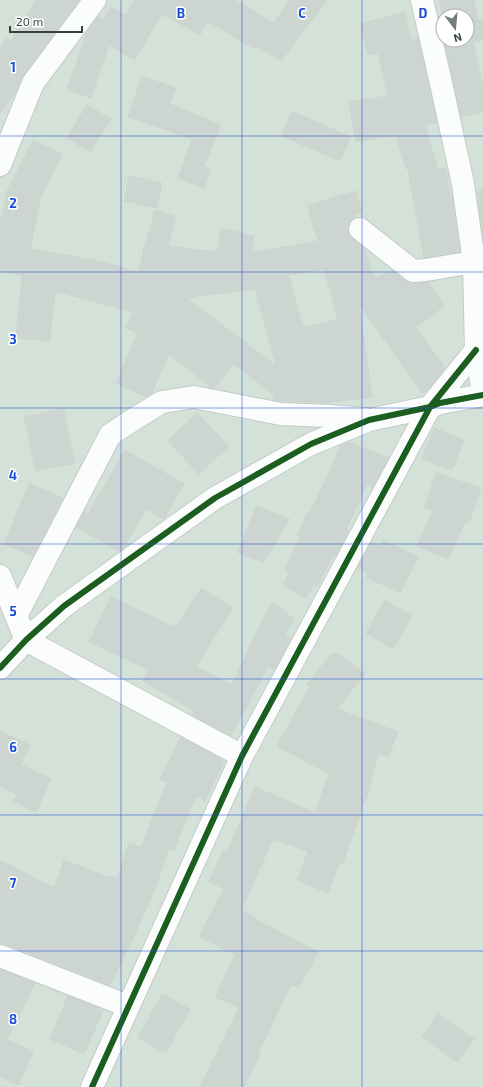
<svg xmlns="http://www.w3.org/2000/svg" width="483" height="1087" font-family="'Exo 2',sans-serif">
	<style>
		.residential { fill: #d4e1d9; fill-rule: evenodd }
		.building { fill: #cdd5d0; stroke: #ccd5cf; fill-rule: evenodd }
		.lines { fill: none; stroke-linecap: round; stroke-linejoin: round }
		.minor-casing { stroke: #c4cbc7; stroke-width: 24 }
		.minor { stroke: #fbfcfc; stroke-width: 22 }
		.cycleway-casing { stroke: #fff; stroke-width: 8 }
		.cycleway { stroke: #1b5e20; stroke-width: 6 }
		.grid { fill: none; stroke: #1d4ed8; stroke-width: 1; stroke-opacity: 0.55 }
		.grid-label { font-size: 13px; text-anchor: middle; font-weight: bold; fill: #1d4ed8; stroke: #fff; stroke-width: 3; stroke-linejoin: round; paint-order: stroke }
	</style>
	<rect width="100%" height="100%" fill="#e6ede9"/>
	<path class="residential" d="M 0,0 L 483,0 L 483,1087 L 0,1087 ZM 443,16 L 467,16 L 467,40 L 443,40 Z"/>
	<path class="building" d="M 36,0 L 79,0 L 23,76 L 16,91 L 0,114 L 0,48 L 7,38 L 11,41 Z
		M 134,0 L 235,0 L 274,23 L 289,0 L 327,0 L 281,61 L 257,46 L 255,49 L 207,21 L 200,35 L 162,14 L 134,60 L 109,45 L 91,98 L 67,90 L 86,34 L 98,17 L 103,20 L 111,7 L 126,16 Z
		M 439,0 L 474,0 L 478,20 L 483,19 L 483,40 L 473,43 L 483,87 L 483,112 L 461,117 L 444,40 L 467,40 L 467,16 L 443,16 L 443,17 Z
		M 404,12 L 411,40 L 418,38 L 437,123 L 425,125 L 438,170 L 445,168 L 450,195 L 452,195 L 460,252 L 424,258 L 408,169 L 406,169 L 396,135 L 356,142 L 349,102 L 388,96 L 378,53 L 368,55 L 360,24 Z
		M 142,76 L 176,88 L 170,104 L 221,125 L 204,166 L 211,169 L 204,188 L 178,178 L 192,139 L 128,117 Z
		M 87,105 L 111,119 L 90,152 L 67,138 Z
		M 292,111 L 351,137 L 340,161 L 282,136 Z
		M 33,140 L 62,154 L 41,197 L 30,249 L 99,261 L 139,272 L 144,247 L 145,247 L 155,210 L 176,216 L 168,246 L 217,252 L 221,228 L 254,236 L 251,252 L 289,246 L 295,247 L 295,245 L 318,241 L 307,205 L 356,191 L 362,212 L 353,214 L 355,218 L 350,222 L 348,227 L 348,233 L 352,239 L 364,248 L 374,278 L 393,271 L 406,281 L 414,283 L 428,282 L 444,306 L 416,327 L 445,368 L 428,389 L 422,393 L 359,304 L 372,397 L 324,403 L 273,400 L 274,395 L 234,364 L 214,388 L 212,388 L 169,354 L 151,394 L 147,397 L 116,383 L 138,333 L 126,328 L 133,312 L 55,291 L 50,341 L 16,338 L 22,275 L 0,271 L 0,224 L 7,191 ZM 324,269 L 338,319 L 303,328 L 289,275 ZM 255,289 L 276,366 L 187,298 Z
		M 129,176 L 162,183 L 157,208 L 124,201 Z
		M 483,190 L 483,236 L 477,191 Z
		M 63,408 L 75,463 L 36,471 L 24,417 Z
		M 197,413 L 229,446 L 199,474 L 168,441 Z
		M 434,428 L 464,440 L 452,470 L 422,459 Z
		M 348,442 L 389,458 L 373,487 L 367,484 L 346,530 L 349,531 L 335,557 L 333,556 L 317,586 L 314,584 L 306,598 L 283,585 L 290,572 L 285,570 L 300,536 L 297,535 L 308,512 L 310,513 L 331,469 L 340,446 Z
		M 125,450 L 184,484 L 164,519 L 146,509 L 124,548 L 119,551 L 76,527 L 85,510 L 87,516 Z
		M 436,473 L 481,488 L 469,523 L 465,522 L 448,559 L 417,546 L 433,511 L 424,508 Z
		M 29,483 L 63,498 L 33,556 L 4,544 Z
		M 256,506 L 290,519 L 263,562 L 238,553 Z
		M 384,540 L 418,557 L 400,593 L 366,577 L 368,573 L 358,568 L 371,542 L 381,547 Z
		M 201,588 L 233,608 L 196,666 L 232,685 L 260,625 L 273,602 L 294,619 L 285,635 L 291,638 L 274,670 L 268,667 L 231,736 L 192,715 L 194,711 L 143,681 L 149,670 L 89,642 L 111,597 L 174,627 L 175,625 L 177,626 Z
		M 385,600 L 412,616 L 393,649 L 366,633 Z
		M 331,654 L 339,654 L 365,674 L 337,709 L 398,732 L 388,757 L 378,753 L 367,798 L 366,797 L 343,863 L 340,862 L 328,893 L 297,880 L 308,851 L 273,839 L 241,910 L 256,918 L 255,919 L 318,952 L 299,988 L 291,984 L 258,1054 L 260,1055 L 244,1087 L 200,1087 L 239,1007 L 215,997 L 235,955 L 199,936 L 224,889 L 209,882 L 223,850 L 227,852 L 255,787 L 315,813 L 329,774 L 277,746 L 310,686 L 307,685 Z
		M 0,731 L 30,745 L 21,765 L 51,779 L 36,812 L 13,801 L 17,794 L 0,786 Z
		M 181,737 L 219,758 L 219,759 L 224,762 L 205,801 L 196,796 L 174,850 L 169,849 L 155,889 L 131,943 L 110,985 L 5,944 L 0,944 L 0,860 L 54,888 L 64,860 L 108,877 L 109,876 L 117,879 L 129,843 L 141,847 L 167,782 L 160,779 Z
		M 0,969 L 35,983 L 7,1040 L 33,1051 L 19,1085 L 0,1077 Z
		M 162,994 L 190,1009 L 166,1053 L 138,1038 Z
		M 68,996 L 98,1008 L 97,1009 L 103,1011 L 84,1054 L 50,1039 Z
		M 438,1014 L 474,1039 L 457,1062 L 422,1037 Z"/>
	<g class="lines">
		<g class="minor-casing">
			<path id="minor" d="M 422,0 L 441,83 L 463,184 L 474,262 L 476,350 L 483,392
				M 0,165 L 33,83 L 95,0
				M 360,229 L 413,271 L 426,270 L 474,262
				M 0,576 L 26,640 L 242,756
				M 16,616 L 110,435 L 134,419 L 162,402 L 194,397 L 281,414 L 329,416 L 366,419
				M 0,668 L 26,640 L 64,606 L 215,498 L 311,444 L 369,420 L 430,407 L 440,403 L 483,395
				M 0,956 L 128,1006
				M 92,1087 L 242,756 L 430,407 L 476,350"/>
		</g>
		<use href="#minor" class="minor"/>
		<g class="cycleway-casing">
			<path id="cycleway" d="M 0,668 L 26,640 L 64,606 L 215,498 L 311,444 L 369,420 L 430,407 L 440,403 L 483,395
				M 92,1087 L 242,756 L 430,407 L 476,350"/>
		</g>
		<use href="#cycleway" class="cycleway"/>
	</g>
	<path class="grid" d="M 121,0 L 121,1087M 242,0 L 242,1087M 362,0 L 362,1087M 0,136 L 483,136M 0,272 L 483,272M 0,408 L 483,408M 0,544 L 483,544M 0,679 L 483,679M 0,815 L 483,815M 0,951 L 483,951"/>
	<g class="grid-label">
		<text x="181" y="18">B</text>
		<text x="302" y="18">C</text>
		<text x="423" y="18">D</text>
		<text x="13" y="72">1</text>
		<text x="13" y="208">2</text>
		<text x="13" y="344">3</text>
		<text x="13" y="480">4</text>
		<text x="13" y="616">5</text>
		<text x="13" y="752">6</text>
		<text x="13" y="888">7</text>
		<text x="13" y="1024">8</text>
	</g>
	<g transform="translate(455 28) rotate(164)"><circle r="19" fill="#ffffff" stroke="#aeb3af"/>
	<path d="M0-3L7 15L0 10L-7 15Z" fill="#727e76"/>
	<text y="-6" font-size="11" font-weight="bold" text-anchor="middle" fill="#344238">N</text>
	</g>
	<path d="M10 26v6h72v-6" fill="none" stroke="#344238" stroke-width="2"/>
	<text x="16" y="26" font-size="12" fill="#344238" stroke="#ffffff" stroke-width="3" paint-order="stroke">20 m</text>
</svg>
